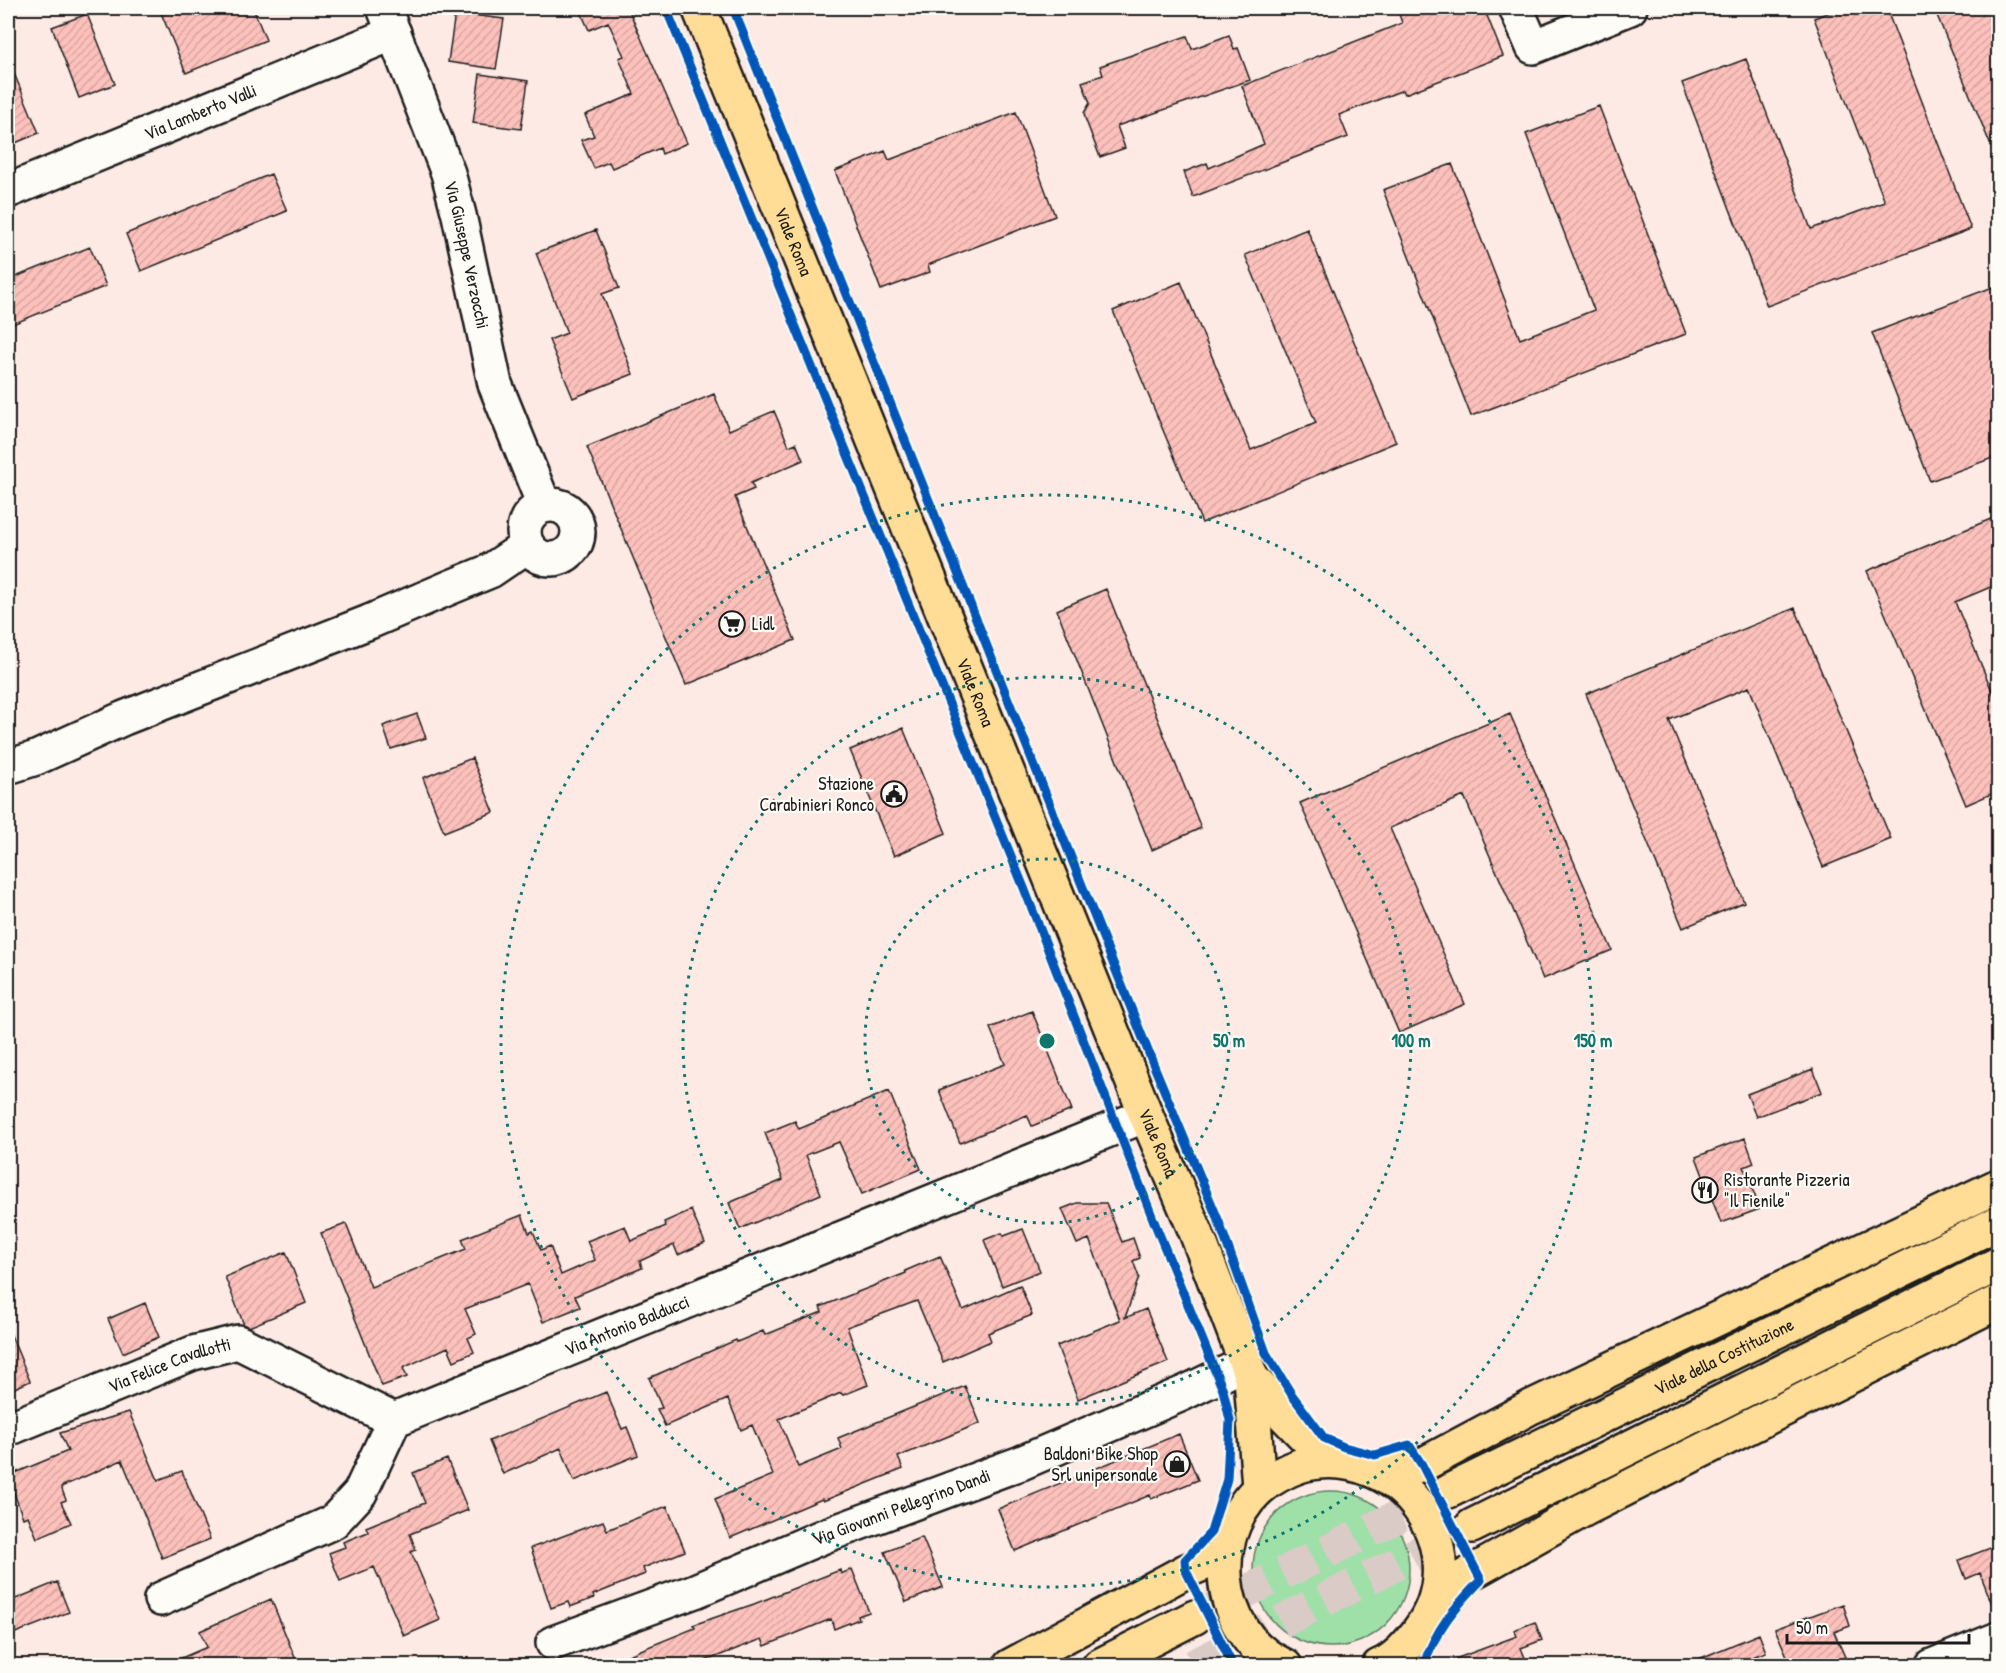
<svg xmlns="http://www.w3.org/2000/svg" width="2006" height="1673" font-family="'Patrick Hand',sans-serif">
	<style>
		.grass { fill: #9fe0a9; stroke: #5e7e62; stroke-width: 1.5 }
		.building { fill: url(#building-hatch); stroke: #1c1c1c; stroke-width: 1.5 }
		.lines { fill: none; stroke-linecap: round; stroke-linejoin: round }
		.highway-tunnel { stroke: #dbcbc7; stroke-width: 33; stroke-dasharray: 33 16; stroke-linecap: butt }
		.minor-casing { stroke: #1c1c1c; stroke-width: 38 }
		.major-casing { stroke: #1c1c1c; stroke-width: 38 }
		.highway-casing { stroke: #1c1c1c; stroke-width: 38 }
		.minor { stroke: #fdfcf7; stroke-width: 33 }
		.major { stroke: #ffdd96; stroke-width: 33 }
		.highway { stroke: #ffdd96; stroke-width: 33 }
		.cycleway-casing { stroke: #fdfcf7; stroke-width: 13 }
		.cycleway { stroke: #0057b8; stroke-width: 9 }
		.ring { fill: none; stroke: #0f766e; stroke-width: 3; stroke-dasharray: 3 6 }
		.labels { text-anchor: middle; stroke-width: 4.5; stroke-linejoin: round; paint-order: stroke }
		.street-label { font-size: 18px; fill: #1c1c1c; stroke: #fdfcf7 }
		.poi-label { font-size: 18px; fill: #1c1c1c; stroke: #fdfcf7; text-anchor: start }
		.centre { fill: #0f766e; stroke: #fdfcf7; stroke-width: 3 }
		.ring-label { font-size: 18px; text-anchor: middle; font-weight: bold; fill: #0f766e; stroke: #fdfcf7; stroke-width: 4.5; stroke-linejoin: round; paint-order: stroke }
	</style>
	<defs>
		<pattern id="building-hatch" width="6" height="6" patternUnits="userSpaceOnUse" patternTransform="scale(1.5)"><rect width="6" height="6" fill="#fdc1bc"/><path d="M-1 1l2-2M0 6l6-6M5 7l2-2" fill="none" stroke="#d8a5a1"/></pattern>
	</defs>
	<rect width="100%" height="100%" fill="#fdeae5"/>
	<filter id="ink" filterUnits="userSpaceOnUse"><feTurbulence type="fractalNoise" baseFrequency=".0167" numOctaves="2"/><feDisplacementMap in="SourceGraphic" scale="12" xChannelSelector="R" yChannelSelector="G"/><feConvolveMatrix kernelMatrix="1 2 1 2 8 2 1 2 1" color-interpolation-filters="sRGB"/></filter>
	<g filter="url(#ink)">
		<path class="grass" d="M1253 1569a78 78 0 1 1 156 0a78 78 0 1 1-156 0Z"/>
		<path class="building" d="M 159,8 L 253,8 L 266,40 L 186,73 Z
			M 579,8 L 642,8 L 630,13 L 687,143 L 662,154 L 660,148 L 612,168 L 609,162 L 594,168 L 581,140 L 594,136 L 585,115 L 634,94 L 619,58 L 624,56 L 608,22 L 589,30 Z
			M 1397,8 L 1484,8 L 1503,56 L 1405,94 L 1403,90 L 1339,115 L 1348,137 L 1193,197 L 1184,172 L 1207,163 L 1209,168 L 1264,144 L 1242,86 L 1402,23 Z
			M 1840,8 L 1886,8 L 1971,229 L 1767,306 L 1682,83 L 1746,59 L 1811,229 L 1885,202 L 1814,18 Z
			M 1934,8 L 1998,8 L 1998,163 Z
			M 455,13 L 504,19 L 496,69 L 448,62 Z
			M 87,14 L 115,84 L 79,98 L 52,27 Z
			M 1229,35 L 1234,49 L 1238,48 L 1250,80 L 1117,126 L 1125,148 L 1100,157 L 1085,118 L 1084,113 L 1090,103 L 1082,82 L 1103,75 L 1100,66 L 1187,36 L 1192,49 Z
			M 8,59 L 39,133 L 8,146 Z
			M 480,74 L 528,81 L 521,129 L 473,123 Z
			M 1599,106 L 1686,334 L 1471,416 L 1383,190 L 1452,164 L 1520,339 L 1594,310 L 1526,134 Z
			M 1016,112 L 1055,216 L 928,265 L 930,272 L 881,290 L 835,171 L 885,151 L 889,160 Z
			M 271,174 L 287,211 L 141,271 L 126,234 Z
			M 1307,229 L 1396,442 L 1202,523 L 1113,311 L 1181,282 L 1251,450 L 1316,423 L 1245,255 Z
			M 596,230 L 619,288 L 602,294 L 633,374 L 573,398 L 549,340 L 567,333 L 536,253 Z
			M 90,247 L 106,286 L 8,326 L 8,280 Z
			M 1998,285 L 1998,456 L 1930,481 L 1872,333 Z
			M 714,394 L 729,430 L 774,411 L 789,446 L 796,443 L 803,460 L 751,483 L 754,489 L 735,497 L 795,640 L 686,685 L 587,447 Z
			M 1998,516 L 1998,584 L 1955,602 L 1998,705 L 1998,791 L 1966,805 L 1867,571 Z
			M 1106,589 L 1201,828 L 1152,850 L 1057,610 Z
			M 1795,608 L 1891,839 L 1823,867 L 1749,687 L 1669,720 L 1744,902 L 1683,928 L 1586,694 Z
			M 417,714 L 426,738 L 391,749 L 383,726 Z
			M 1510,714 L 1612,950 L 1543,979 L 1464,796 L 1390,828 L 1465,1004 L 1399,1033 L 1300,803 Z
			M 903,728 L 946,833 L 894,856 L 850,750 Z
			M 472,758 L 494,812 L 444,832 L 423,778 Z
			M 1032,1011 L 1072,1110 L 1032,1126 L 1027,1115 L 960,1143 L 939,1090 L 1005,1064 L 990,1028 Z
			M 1813,1069 L 1822,1092 L 1756,1117 L 1747,1094 Z
			M 889,1091 L 921,1169 L 862,1194 L 839,1142 L 806,1155 L 821,1194 L 740,1229 L 729,1203 L 783,1180 L 765,1133 L 795,1121 L 799,1129 Z
			M 1745,1138 L 1754,1163 L 1744,1167 L 1760,1209 L 1721,1223 L 1696,1157 Z
			M 1077,1203 L 1106,1203 L 1122,1242 L 1133,1238 L 1140,1258 L 1133,1261 L 1139,1277 L 1125,1318 L 1146,1309 L 1168,1362 L 1078,1399 L 1057,1346 L 1120,1320 L 1089,1239 L 1077,1244 L 1062,1209 Z
			M 691,1210 L 705,1243 L 678,1255 L 674,1245 L 640,1261 L 642,1268 L 575,1296 L 580,1307 L 543,1322 L 528,1284 L 465,1309 L 476,1334 L 468,1338 L 474,1352 L 454,1361 L 448,1347 L 403,1368 L 407,1377 L 382,1386 L 321,1233 L 346,1224 L 371,1287 L 466,1249 L 462,1239 L 522,1215 L 529,1233 L 533,1231 L 541,1250 L 550,1246 L 561,1275 L 595,1260 L 587,1241 L 625,1226 L 631,1241 L 666,1226 L 664,1222 Z
			M 1023,1229 L 1040,1271 L 1002,1286 L 984,1240 L 1002,1233 L 1004,1236 Z
			M 286,1252 L 306,1303 L 249,1327 L 244,1325 L 225,1277 Z
			M 940,1256 L 963,1310 L 1020,1285 L 1032,1315 L 988,1333 L 991,1341 L 943,1362 L 917,1301 L 847,1327 L 868,1385 L 843,1395 L 841,1393 L 779,1419 L 798,1467 L 842,1449 L 838,1438 L 965,1386 L 980,1423 L 898,1457 L 903,1469 L 823,1501 L 822,1499 L 730,1538 L 715,1499 L 773,1475 L 752,1425 L 741,1430 L 728,1399 L 665,1426 L 657,1409 L 662,1408 L 649,1378 L 736,1340 L 737,1342 L 763,1331 L 765,1335 L 822,1312 L 820,1307 L 906,1273 L 905,1271 Z
			M 145,1303 L 159,1337 L 123,1353 L 108,1319 Z
			M 8,1328 L 30,1381 L 8,1391 Z
			M 606,1392 L 622,1429 L 627,1427 L 638,1455 L 574,1481 L 561,1448 L 503,1474 L 489,1441 Z
			M 129,1412 L 158,1480 L 182,1471 L 210,1539 L 162,1558 L 122,1460 L 61,1487 L 66,1500 L 61,1502 L 71,1523 L 37,1538 L 28,1516 L 23,1518 L 8,1476 L 68,1451 L 60,1433 Z
			M 1179,1434 L 1198,1480 L 1151,1499 L 1150,1495 L 1015,1551 L 998,1509 Z
			M 447,1459 L 468,1510 L 410,1534 L 416,1550 L 411,1552 L 440,1620 L 404,1636 L 374,1567 L 340,1581 L 329,1553 L 345,1547 L 343,1542 L 368,1532 L 366,1527 L 425,1503 L 413,1473 Z
			M 667,1506 L 685,1551 L 643,1568 L 645,1574 L 593,1595 L 594,1598 L 570,1607 L 568,1602 L 551,1608 L 531,1548 L 603,1521 L 607,1530 Z
			M 922,1537 L 943,1587 L 906,1602 L 885,1552 Z
			M 1998,1545 L 1998,1617 L 1997,1617 L 1980,1573 L 1966,1579 L 1959,1560 Z
			M 852,1569 L 869,1612 L 858,1616 L 859,1619 L 834,1629 L 831,1619 L 765,1646 L 762,1639 L 695,1665 L 604,1665 L 695,1628 L 693,1625 L 754,1604 L 840,1570 L 841,1574 Z
			M 57,1582 L 69,1612 L 8,1636 L 8,1602 Z
			M 271,1599 L 298,1665 L 165,1665 L 207,1647 L 200,1631 Z
			M 1843,1604 L 1850,1626 L 1834,1632 L 1845,1657 L 1825,1665 L 1791,1665 L 1775,1629 Z
			M 1535,1622 L 1542,1640 L 1521,1648 L 1528,1665 L 1444,1665 L 1444,1663 L 1517,1636 L 1514,1630 Z
			M 1759,1634 L 1766,1652 L 1742,1661 L 1744,1665 L 1684,1665 Z"/>
		<g class="lines">
			<path class="highway-tunnel" d="M 1195,1617 L 1449,1491
				M 1193,1666 L 1472,1526"/>
			<g class="minor-casing">
				<g id="minor">
					<path id="s1" d="M 384,8 L 448,173 L 459,215 L 495,384 L 544,505"/>
					<path d="M 1516,8 L 1533,47 L 1630,8"/>
					<path id="s2" d="M 8,191 L 394,33"/>
					<circle cx="551" cy="532" r="27"/>
					<path d="M 8,767 L 36,758 L 124,718 L 369,622 L 451,587 L 490,571 L 527,546"/>
					<path id="s3" d="M 8,1429 L 193,1353 L 238,1342 L 394,1420"/>
					<path id="s4" d="M 161,1599 L 333,1522 L 360,1493 L 394,1420 L 1146,1115"/>
					<path id="s5" d="M 553,1643 L 695,1591 L 824,1536 L 1021,1463 L 1184,1393 L 1246,1363"/>
					<path d="M 1932,1666 L 1998,1639"/>
				</g>
			</g>
			<g class="major-casing">
				<g id="major">
					<path id="s6" d="M 699,8 L 1146,1115 L 1196,1232 L 1246,1363 L 1251,1377 L 1259,1488"/>
					<path d="M 1251,1377 L 1283,1414 L 1329,1461"/>
					<path d="M 1285,1666 C 1212,1634 1204,1526 1269,1481 C 1280,1474 1292,1467 1306,1464 C 1403,1444 1479,1553 1417,1633 C 1407,1646 1395,1660 1379,1666"/>
				</g>
			</g>
			<g class="highway-casing">
				<g id="highway">
					<path d="M 1379,1472 L 1422,1465 L 1531,1407 L 1998,1186"/>
					<path id="s7" d="M 1449,1491 L 1998,1223"/>
					<path d="M 1472,1526 L 1998,1264"/>
					<path d="M 1437,1592 L 1585,1509 L 1998,1302"/>
					<path d="M 1010,1666 L 1186,1571 L 1224,1555"/>
					<path d="M 1099,1666 L 1195,1617"/>
					<path d="M 1268,1666 L 1277,1662"/>
				</g>
			</g>
			<use href="#minor" class="minor"/>
			<use href="#major" class="major"/>
			<use href="#highway" class="highway"/>
			<g class="cycleway-casing">
				<path id="cycleway" d="M 666,8 L 1024,888 L 1155,1224 L 1223,1390 L 1230,1420 L 1227,1479 L 1211,1532 L 1185,1560 L 1186,1571 L 1233,1666
					M 733,8 L 1152,1061 L 1219,1222 L 1266,1353 L 1292,1395 L 1324,1438 L 1344,1447 L 1375,1455 L 1409,1445 L 1422,1465 L 1481,1580 C 1453,1609 1437,1628 1423,1666"/>
			</g>
			<use href="#cycleway" class="cycleway"/>
		</g>
	</g>
	<g class="ring">
		<circle cx="1047" cy="1041" r="182"/>
		<circle cx="1047" cy="1041" r="364"/>
		<circle cx="1047" cy="1041" r="546"/>
	</g>
	<defs>
		<g id="supermarket-ring" transform="scale(1.35)"><circle r="9.5" fill="#fdfcf7" stroke="#1c1c1c" stroke-width="1.5"/><path d="M-6-5.5h2.5l.6 2H6L4.5 2H-2.5L-4.4-4H-6ZM-1.5 3.2a1.3 1.3 0 1 0 .1 0ZM3 3.2a1.3 1.3 0 1 0 .1 0Z" fill="#1c1c1c"/></g>
		<g id="civic-ring" transform="scale(1.35)"><circle r="9.5" fill="#fdfcf7" stroke="#1c1c1c" stroke-width="1.5"/><path d="M-.6-6.5H3V-4.5H.6V-3L4-1V1h2V6H-6V1h2V-1L-.6-3ZM-1.2 2.5V6h2.4V2.5Z" fill="#1c1c1c"/></g>
		<g id="restaurant-ring" transform="scale(1.35)"><circle r="9.5" fill="#fdfcf7" stroke="#1c1c1c" stroke-width="1.5"/><path d="M-5-6h1v4h1v-4h1v4h1v-4h1v5L-1.5 .5V6h-2V.5L-5-1ZM5-6V6H3V1.5H1.5Q1.5-4 5-6Z" fill="#1c1c1c"/></g>
		<g id="shop-ring" transform="scale(1.35)"><circle r="9.5" fill="#fdfcf7" stroke="#1c1c1c" stroke-width="1.5"/><path d="M-5-2.5h2.3a2.7 3.5 0 0 1 5.4 0H5L5.5 6h-11ZM-1.5-2.5h3a1.5 2.3 0 0 0-3 0Z" fill="#1c1c1c"/></g>
	</defs>
	<g fill-rule="evenodd">
		<use href="#supermarket-ring" x="732" y="624"/>
		<use href="#civic-ring" x="894" y="794"/>
		<use href="#restaurant-ring" x="1705" y="1190"/>
		<use href="#shop-ring" x="1177" y="1464"/>
	</g>
	<g class="labels">
		<g class="street-label">
			<text dy="6" stroke="none"><textPath href="#s2" startOffset="208">Via Lamberto Valli</textPath></text>
			<text dy="6" stroke="none"><textPath href="#s6" startOffset="252">Viale Roma</textPath></text>
			<text dy="6" stroke="none"><textPath href="#s1" startOffset="261">Via Giuseppe Verzocchi</textPath></text>
			<text dy="6" stroke="none"><textPath href="#s6" startOffset="738">Viale Roma</textPath></text>
			<text dy="6" stroke="none"><textPath href="#s6" startOffset="1224">Viale Roma</textPath></text>
			<text dy="6" stroke="none"><textPath href="#s4" startOffset="560">Via Antonio Balducci</textPath></text>
			<text dy="6" stroke="none"><textPath href="#s7" startOffset="306">Viale della Costituzione</textPath></text>
			<text dy="6" stroke="none"><textPath href="#s3" startOffset="174">Via Felice Cavallotti</textPath></text>
			<text dy="6" stroke="none"><textPath href="#s5" startOffset="374">Via Giovanni Pellegrino Dandi</textPath></text>
		</g>
		<g class="poi-label">
			<text x="752" y="630">Lidl</text>
			<text x="874" y="790" text-anchor="end">Stazione<tspan x="874" dy="21">Carabinieri Ronco</tspan></text>
			<text x="1724" y="1186">Ristorante Pizzeria<tspan x="1724" dy="21">"Il Fienile"</tspan></text>
			<text x="1158" y="1460" text-anchor="end">Baldoni Bike Shop<tspan x="1158" dy="21">Srl unipersonale</tspan></text>
		</g>
	</g>
	<circle cx="1047" cy="1041" r="9" class="centre"/>
	<g class="ring-label">
		<text x="1229" y="1047">50 m</text>
		<text x="1411" y="1047">100 m</text>
		<text x="1593" y="1047">150 m</text>
	</g>
	<rect width="2006" height="1673" fill="none" stroke="#fdfcf7" stroke-width="30"/>
	<rect x="15" y="15" width="1976" height="1643" fill="none" stroke="#1c1c1c" stroke-width="2" filter="url(#ink)"/>
	<path d="M1787 1634v9h182v-9" fill="none" stroke="#1c1c1c" stroke-width="3"/>
	<text x="1796" y="1634" font-size="18" fill="#1c1c1c" stroke="#fdfcf7" stroke-width="4.5" paint-order="stroke">50 m</text>
</svg>
